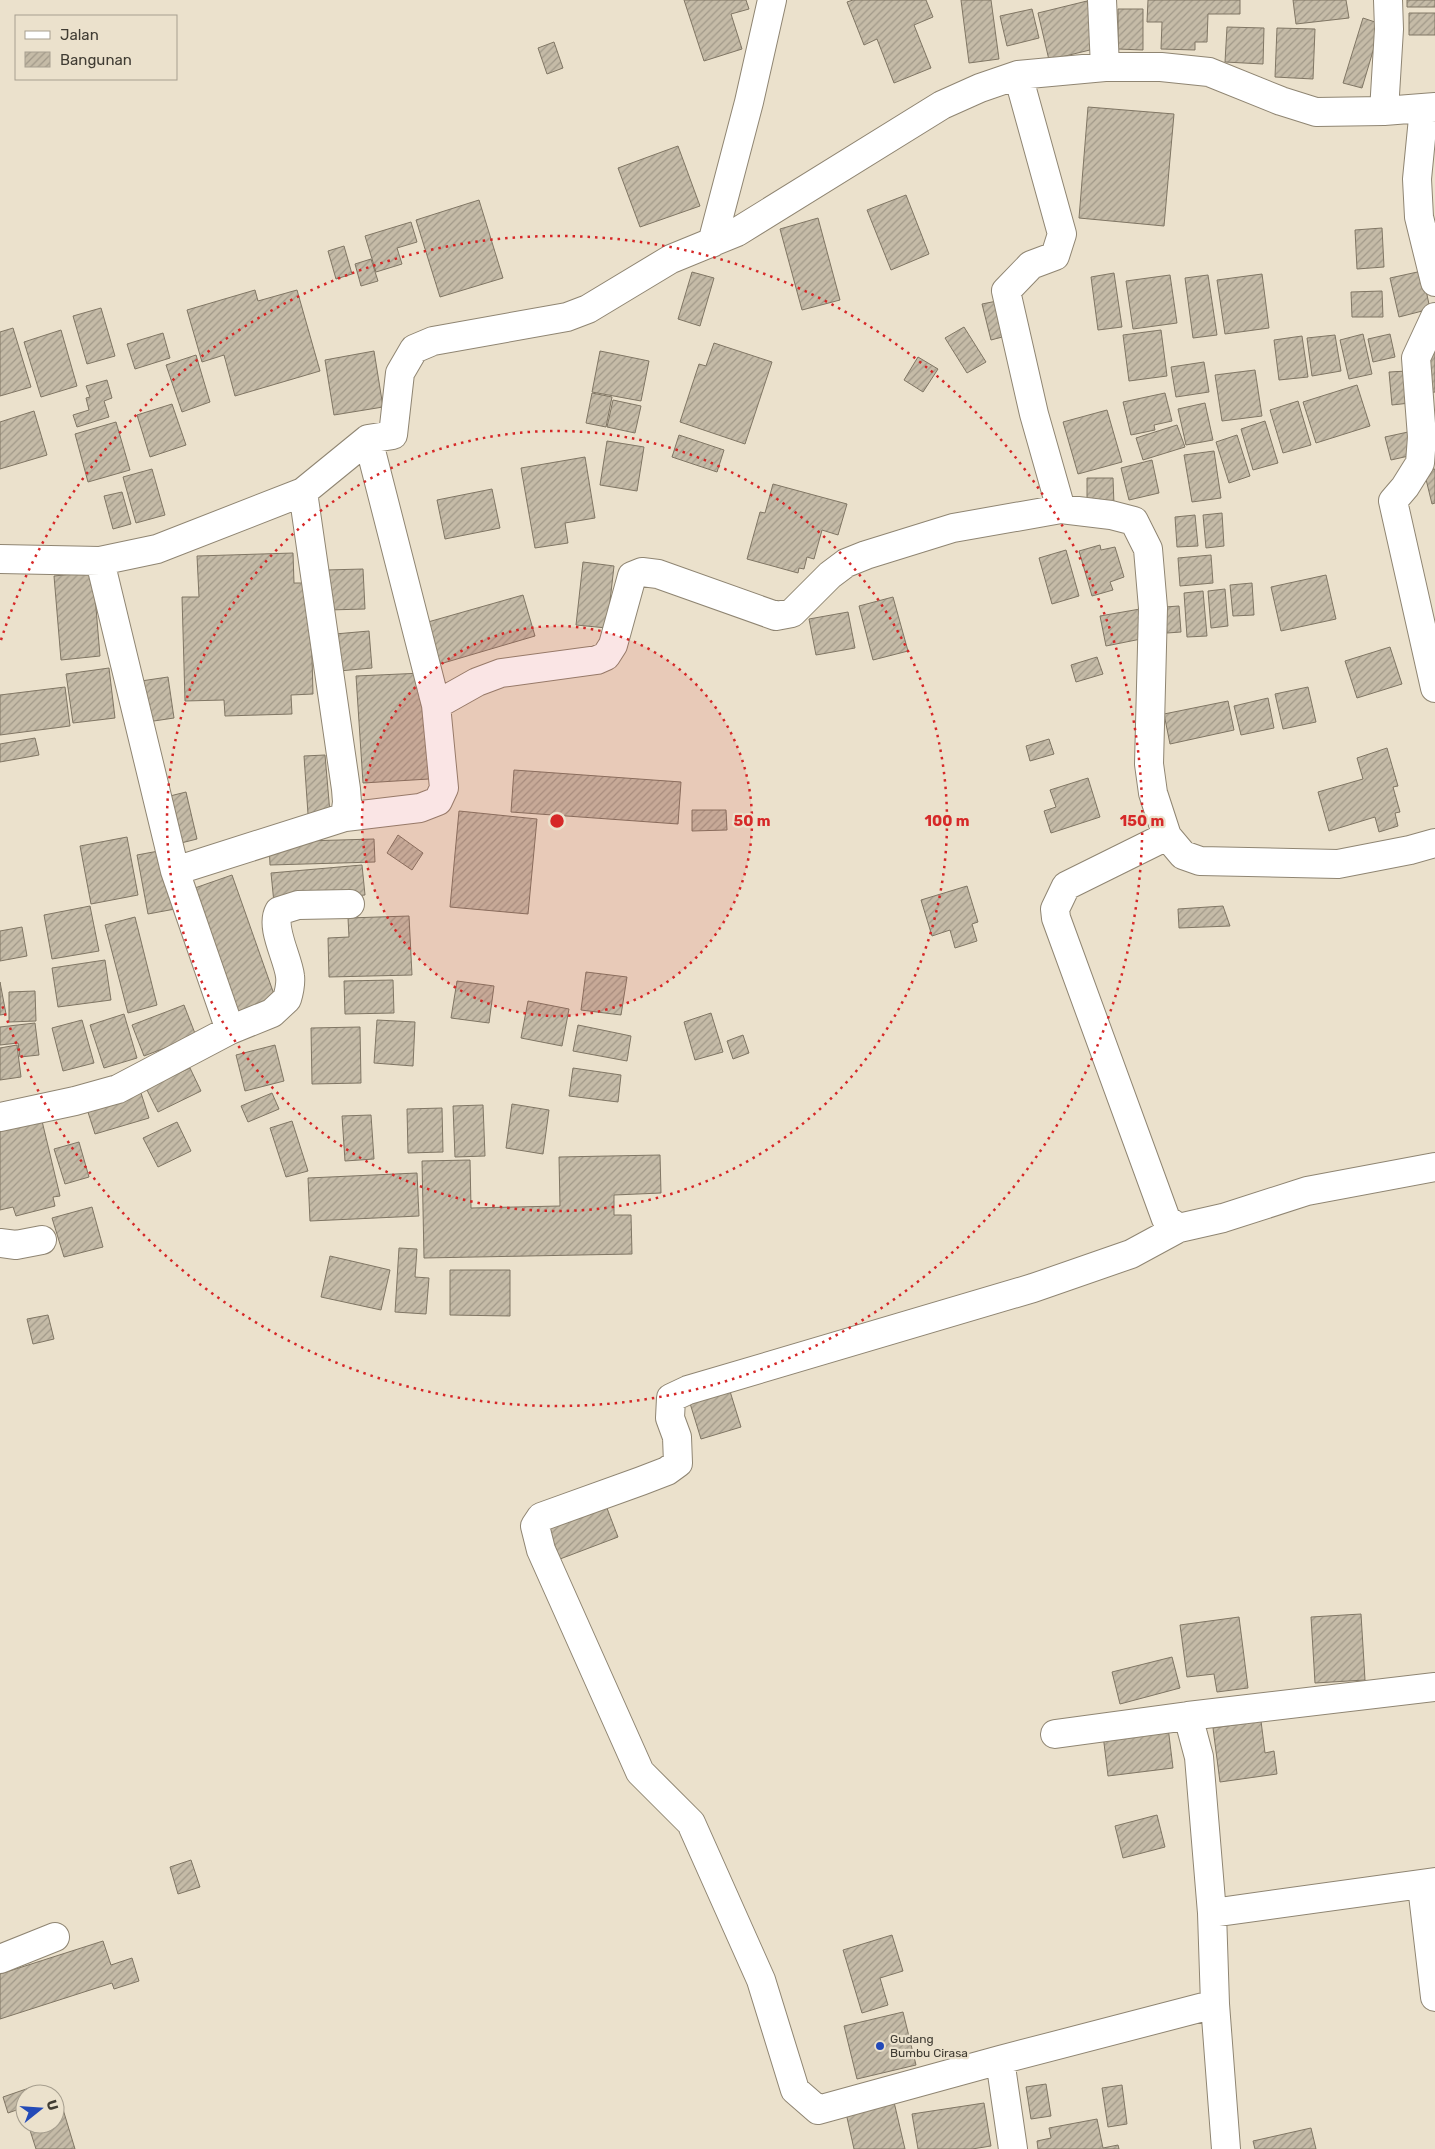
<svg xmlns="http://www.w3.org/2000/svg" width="1435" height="2149" font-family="Rubik,sans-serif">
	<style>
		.building { fill: url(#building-hatch); stroke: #807664 }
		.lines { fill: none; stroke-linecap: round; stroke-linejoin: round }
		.minor-casing { stroke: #8f8572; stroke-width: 30 }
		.minor { stroke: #fff; stroke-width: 28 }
		.ring { fill: none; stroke: #d62828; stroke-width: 2.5; stroke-dasharray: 2.5 5 }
		.poi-dot { fill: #234ab8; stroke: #ebe1cc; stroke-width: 2 }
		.labels { text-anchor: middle; stroke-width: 4.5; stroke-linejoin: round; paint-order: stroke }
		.poi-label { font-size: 12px; fill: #403c33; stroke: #ebe1cc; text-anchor: start }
		.centre { fill: #d62828; stroke: #ebe1cc; stroke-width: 2.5 }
		.ring-label { font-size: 15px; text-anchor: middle; font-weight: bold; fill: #d62828; stroke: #ebe1cc; stroke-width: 4.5; stroke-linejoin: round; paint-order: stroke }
	</style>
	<defs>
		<pattern id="building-hatch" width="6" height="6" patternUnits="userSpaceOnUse" patternTransform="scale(1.25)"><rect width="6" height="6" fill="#c5bba7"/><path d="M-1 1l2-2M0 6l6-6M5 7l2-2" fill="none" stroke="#a19989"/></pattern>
	</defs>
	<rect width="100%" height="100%" fill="#ebe1cc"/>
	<path class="building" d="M 684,0 L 746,0 L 749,9 L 731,14 L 742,49 L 704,61 Z
		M 853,0 L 926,0 L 933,17 L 914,25 L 931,68 L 894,83 L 877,39 L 864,45 L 847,2 Z
		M 961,0 L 991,0 L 999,59 L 969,63 Z
		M 1148,0 L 1240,0 L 1240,14 L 1208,14 L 1207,42 L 1195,42 L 1195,50 L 1161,49 L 1162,22 L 1147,22 Z
		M 1293,0 L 1346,0 L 1349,18 L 1296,24 Z
		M 1407,0 L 1435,0 L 1435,7 L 1407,7 Z
		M 1087,1 L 1098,48 L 1049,60 L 1038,13 Z
		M 1032,9 L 1039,38 L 1007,46 L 1000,16 Z
		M 1118,9 L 1143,9 L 1143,50 L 1118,49 Z
		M 1409,13 L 1435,13 L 1435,35 L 1409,35 Z
		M 1363,18 L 1381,24 L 1362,88 L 1343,83 Z
		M 1227,27 L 1264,28 L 1263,64 L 1225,62 Z
		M 1277,28 L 1315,29 L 1313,79 L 1275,77 Z
		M 554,42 L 563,68 L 547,74 L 538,48 Z
		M 1088,107 L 1174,114 L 1164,226 L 1079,218 Z
		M 678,146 L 700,206 L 640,227 L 618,168 Z
		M 906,195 L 929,254 L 891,270 L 867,210 Z
		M 479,200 L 503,278 L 440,297 L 416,220 Z
		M 818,218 L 840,300 L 802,310 L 780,229 Z
		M 411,222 L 417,242 L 397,248 L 402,264 L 376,272 L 365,236 Z
		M 1382,228 L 1384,267 L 1357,269 L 1355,230 Z
		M 344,246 L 352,274 L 336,279 L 328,251 Z
		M 371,259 L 378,281 L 361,286 L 355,264 Z
		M 1422,271 L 1430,309 L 1399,317 L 1390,278 Z
		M 692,272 L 714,278 L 700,326 L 678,319 Z
		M 1114,273 L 1122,327 L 1098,330 L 1091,277 Z
		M 1262,274 L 1269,328 L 1225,334 L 1217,280 Z
		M 1170,275 L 1177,323 L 1133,329 L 1126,281 Z
		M 1208,275 L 1217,335 L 1193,338 L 1185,278 Z
		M 255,290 L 258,301 L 297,290 L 320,371 L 235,396 L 224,355 L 202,362 L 187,310 Z
		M 1382,291 L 1383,317 L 1352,317 L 1351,292 Z
		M 997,301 L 1006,336 L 991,340 L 982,304 Z
		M 101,308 L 115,356 L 87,364 L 73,316 Z
		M 964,327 L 986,362 L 967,373 L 945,338 Z
		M 13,328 L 31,387 L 0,396 L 0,332 Z
		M 61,330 L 77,386 L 41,397 L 24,342 Z
		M 1161,330 L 1167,376 L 1129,381 L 1123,335 Z
		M 163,333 L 170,358 L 135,369 L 127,344 Z
		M 1363,334 L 1372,374 L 1349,379 L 1340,340 Z
		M 1390,334 L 1395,357 L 1373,362 L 1368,339 Z
		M 1335,335 L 1341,371 L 1312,376 L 1307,338 Z
		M 1302,336 L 1308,377 L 1279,380 L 1274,340 Z
		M 714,343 L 772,362 L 745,444 L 680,422 L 699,364 L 706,366 Z
		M 1426,348 L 1435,348 L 1435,392 L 1428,393 Z
		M 374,351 L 383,407 L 334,415 L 325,360 Z
		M 600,351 L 649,361 L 641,401 L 592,392 Z
		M 196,355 L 210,402 L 182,412 L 166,365 Z
		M 918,357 L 938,369 L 923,392 L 904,380 Z
		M 1204,362 L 1209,392 L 1176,397 L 1171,367 Z
		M 1255,370 L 1262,416 L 1222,421 L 1215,375 Z
		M 1407,371 L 1410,403 L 1392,405 L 1389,372 Z
		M 107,380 L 112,398 L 104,401 L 109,417 L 77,427 L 73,415 L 89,410 L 86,398 L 90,397 L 86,386 Z
		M 1357,385 L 1370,426 L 1316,443 L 1303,402 Z
		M 592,393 L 612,397 L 606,427 L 586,423 Z
		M 1165,393 L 1172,421 L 1154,425 L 1155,430 L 1131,435 L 1123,402 Z
		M 613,400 L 641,406 L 635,433 L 607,427 Z
		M 1298,401 L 1311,445 L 1283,453 L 1270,410 Z
		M 1205,403 L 1213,440 L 1186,445 L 1178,409 Z
		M 172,404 L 186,445 L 150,457 L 137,415 Z
		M 1107,410 L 1122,462 L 1078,474 L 1063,422 Z
		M 34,411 L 47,455 L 0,469 L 0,422 Z
		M 1265,421 L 1278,463 L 1253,470 L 1241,429 Z
		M 116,422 L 130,470 L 88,482 L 75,434 Z
		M 1177,425 L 1185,447 L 1143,460 L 1136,438 Z
		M 1408,432 L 1413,455 L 1391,460 L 1385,437 Z
		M 679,435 L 724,450 L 717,472 L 672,457 Z
		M 1237,435 L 1250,476 L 1229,483 L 1216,442 Z
		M 607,441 L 644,447 L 637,491 L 600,485 Z
		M 1214,451 L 1221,498 L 1192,502 L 1184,455 Z
		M 585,457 L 595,518 L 565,523 L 568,543 L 535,548 L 521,468 Z
		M 1152,460 L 1159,493 L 1129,500 L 1121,468 Z
		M 152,469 L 165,515 L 136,523 L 123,477 Z
		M 1435,469 L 1435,503 L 1432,504 L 1424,471 Z
		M 1087,478 L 1113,478 L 1114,505 L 1087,505 Z
		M 773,484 L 847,504 L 838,535 L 822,530 L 814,559 L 807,557 L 804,569 L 799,568 L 798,573 L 747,559 L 760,512 L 765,513 Z
		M 492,489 L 500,528 L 445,539 L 437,500 Z
		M 122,492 L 131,524 L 113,529 L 104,496 Z
		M 1222,513 L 1224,546 L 1206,548 L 1203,515 Z
		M 1195,515 L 1198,546 L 1177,547 L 1175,517 Z
		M 1100,545 L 1101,550 L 1115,547 L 1124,577 L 1110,582 L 1113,590 L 1092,596 L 1079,551 Z
		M 1066,550 L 1079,596 L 1052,604 L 1039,558 Z
		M 293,553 L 294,583 L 310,583 L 313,694 L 291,695 L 292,714 L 225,716 L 224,700 L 185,701 L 182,597 L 199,597 L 197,556 Z
		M 1211,555 L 1213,583 L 1180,586 L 1178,558 Z
		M 583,562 L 614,566 L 607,628 L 576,625 Z
		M 363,569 L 365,609 L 328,610 L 326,570 Z
		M 93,572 L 100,656 L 61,660 L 54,576 Z
		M 1326,575 L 1336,619 L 1281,631 L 1271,587 Z
		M 1252,583 L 1254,615 L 1233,616 L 1230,585 Z
		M 1225,589 L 1228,626 L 1211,628 L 1208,591 Z
		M 1203,591 L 1207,636 L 1187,637 L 1184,593 Z
		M 523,595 L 535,636 L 440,664 L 428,622 Z
		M 893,597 L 908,651 L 873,660 L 859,606 Z
		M 1179,606 L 1181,632 L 1167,633 L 1165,607 Z
		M 1140,609 L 1146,638 L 1106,646 L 1100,616 Z
		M 848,612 L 855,648 L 816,655 L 809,619 Z
		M 369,631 L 372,668 L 339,671 L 335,634 Z
		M 1390,647 L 1402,684 L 1357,698 L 1345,661 Z
		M 1097,657 L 1103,674 L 1076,682 L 1071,665 Z
		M 109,668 L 115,718 L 73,723 L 66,674 Z
		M 423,673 L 429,779 L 363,783 L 356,676 Z
		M 168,677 L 174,718 L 147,722 L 141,681 Z
		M 65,687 L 70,726 L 0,735 L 0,695 Z
		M 1308,687 L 1316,722 L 1283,729 L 1275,694 Z
		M 1268,698 L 1274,728 L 1241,735 L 1234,706 Z
		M 1228,701 L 1234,730 L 1170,744 L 1164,714 Z
		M 35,738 L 39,755 L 0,762 L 0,744 Z
		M 1049,739 L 1054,754 L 1030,761 L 1026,746 Z
		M 1387,748 L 1398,786 L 1393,787 L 1400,812 L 1395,813 L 1398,826 L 1379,832 L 1375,817 L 1329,831 L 1318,792 L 1363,779 L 1357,758 Z
		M 325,755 L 330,813 L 308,814 L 304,756 Z
		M 514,770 L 681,782 L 678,824 L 511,812 Z
		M 1088,778 L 1100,817 L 1051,833 L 1044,811 L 1056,807 L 1050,790 Z
		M 186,792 L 197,839 L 181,843 L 170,796 Z
		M 692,810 L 726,810 L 727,830 L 692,831 Z
		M 459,811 L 537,819 L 528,914 L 450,907 Z
		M 398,835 L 423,853 L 412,870 L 387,853 Z
		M 127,837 L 138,895 L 91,904 L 80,846 Z
		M 374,839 L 375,862 L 270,865 L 269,842 Z
		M 164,850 L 175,909 L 148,914 L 137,855 Z
		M 362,865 L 365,895 L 274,903 L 271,873 Z
		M 232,875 L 276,1000 L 235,1014 L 192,889 Z
		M 967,886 L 978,922 L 972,924 L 977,941 L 955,948 L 950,930 L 932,936 L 921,900 Z
		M 90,906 L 99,951 L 52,959 L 44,915 Z
		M 1223,906 L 1230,926 L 1179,928 L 1178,909 Z
		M 409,916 L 412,975 L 329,977 L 328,938 L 349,937 L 348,918 Z
		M 135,917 L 157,1005 L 128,1013 L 105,925 Z
		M 22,927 L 27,956 L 0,961 L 0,931 Z
		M 105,960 L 111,1000 L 58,1007 L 52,968 Z
		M 586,972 L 627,977 L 621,1015 L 581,1010 Z
		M 393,980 L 394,1013 L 345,1014 L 344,981 Z
		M 457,981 L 494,986 L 489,1023 L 451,1018 Z
		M 0,982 L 6,1014 L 0,1015 Z
		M 35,991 L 36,1021 L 9,1022 L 9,992 Z
		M 528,1001 L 569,1009 L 562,1046 L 521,1038 Z
		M 184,1005 L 196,1036 L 144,1056 L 132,1025 Z
		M 711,1013 L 723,1052 L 695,1060 L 684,1022 Z
		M 124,1014 L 137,1058 L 104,1068 L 90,1025 Z
		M 82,1020 L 94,1063 L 63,1071 L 52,1028 Z
		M 377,1020 L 415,1022 L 413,1066 L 374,1063 Z
		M 35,1023 L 39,1055 L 20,1057 L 18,1043 L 0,1045 L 0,1027 Z
		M 578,1025 L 631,1036 L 627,1061 L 573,1051 Z
		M 360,1027 L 361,1083 L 312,1084 L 311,1028 Z
		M 743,1035 L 749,1053 L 733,1059 L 727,1041 Z
		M 17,1045 L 21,1077 L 0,1080 L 0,1048 Z
		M 275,1045 L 284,1081 L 245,1091 L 236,1055 Z
		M 190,1068 L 201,1091 L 158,1112 L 146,1088 Z
		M 573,1068 L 621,1075 L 618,1102 L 569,1096 Z
		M 141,1093 L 149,1118 L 95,1134 L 87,1109 Z
		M 272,1093 L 279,1109 L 248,1122 L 241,1106 Z
		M 512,1104 L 549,1110 L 543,1154 L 506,1148 Z
		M 483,1105 L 485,1156 L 455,1157 L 453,1106 Z
		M 442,1108 L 443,1152 L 408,1153 L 407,1109 Z
		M 371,1115 L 374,1159 L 345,1161 L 342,1116 Z
		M 42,1121 L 60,1196 L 53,1197 L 55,1206 L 16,1216 L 13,1207 L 0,1210 L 0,1131 Z
		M 292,1121 L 308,1171 L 286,1177 L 270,1128 Z
		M 177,1122 L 191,1151 L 158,1167 L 143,1138 Z
		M 79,1142 L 89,1177 L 65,1184 L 54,1149 Z
		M 660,1155 L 661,1193 L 614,1195 L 614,1215 L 631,1215 L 632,1254 L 424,1258 L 422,1161 L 470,1160 L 471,1208 L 560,1206 L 559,1157 Z
		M 417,1173 L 419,1216 L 310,1221 L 308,1178 Z
		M 92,1207 L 103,1247 L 64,1257 L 52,1218 Z
		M 399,1248 L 417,1249 L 415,1277 L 429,1278 L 426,1314 L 395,1312 Z
		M 330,1256 L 390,1270 L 381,1310 L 321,1297 Z
		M 450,1270 L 510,1270 L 510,1316 L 450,1315 Z
		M 48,1315 L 54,1339 L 33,1344 L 27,1319 Z
		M 729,1388 L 741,1427 L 701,1439 L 689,1400 Z
		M 605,1503 L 618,1537 L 560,1559 L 547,1526 Z
		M 1361,1614 L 1365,1680 L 1315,1683 L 1311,1617 Z
		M 1239,1617 L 1248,1688 L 1217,1692 L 1214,1674 L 1187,1677 L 1180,1625 Z
		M 1172,1657 L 1180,1688 L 1120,1704 L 1112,1672 Z
		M 1261,1721 L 1265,1753 L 1274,1751 L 1277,1774 L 1220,1782 L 1213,1728 Z
		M 1168,1727 L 1173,1768 L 1108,1776 L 1103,1735 Z
		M 1157,1815 L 1165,1847 L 1123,1858 L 1115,1826 Z
		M 191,1860 L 200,1887 L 178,1894 L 170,1867 Z
		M 892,1935 L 903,1971 L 880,1978 L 888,2005 L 862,2013 L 843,1950 Z
		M 103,1941 L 111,1965 L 132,1958 L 139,1981 L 114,1989 L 112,1983 L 0,2019 L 0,1974 Z
		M 903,2012 L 916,2065 L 857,2079 L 844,2026 Z
		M 1046,2084 L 1051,2116 L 1031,2119 L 1026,2087 Z
		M 1122,2085 L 1127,2124 L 1108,2127 L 1102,2088 Z
		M 32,2087 L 34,2094 L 25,2094 L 25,2107 L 8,2113 L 3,2097 Z
		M 894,2102 L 905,2149 L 854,2149 L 846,2113 Z
		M 984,2103 L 991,2146 L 972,2149 L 918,2149 L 912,2114 Z
		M 62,2106 L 75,2149 L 36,2149 L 28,2124 L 55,2124 L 55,2109 Z
		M 1097,2119 L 1103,2148 L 1118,2145 L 1119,2149 L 1038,2149 L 1037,2141 L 1051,2138 L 1049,2128 Z
		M 1311,2128 L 1316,2149 L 1255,2149 L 1253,2141 Z"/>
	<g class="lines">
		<g class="minor-casing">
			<path id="minor" d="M 1102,0 L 1105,67
				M 1018,75 L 1062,234 L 1055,256 L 1031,265 L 1006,291 L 1034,414 L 1061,509 L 1111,515 L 1134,521 L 1148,549 L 1153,608 L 1149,764 L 1153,793 L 1167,836 L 1183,855 L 1200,861 L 1338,864 L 1410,850 L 1435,843
				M 1424,108 L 1417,179 L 1419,217 L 1435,282
				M 1384,111 L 1389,29 L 1388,0
				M 712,243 L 749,102 L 772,0
				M 1435,317 L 1416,358 L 1422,437 L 1420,463 L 1405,487 L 1393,501 L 1435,688
				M 368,439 L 436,705
				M 0,559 L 100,561 L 157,549 L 303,492 L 368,439 L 393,435 L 400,373 L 414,349 L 433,341 L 567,317 L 588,309 L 671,259 L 737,232 L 942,105 L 980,88 L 1018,75 L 1105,67 L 1161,67 L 1209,72 L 1281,101 L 1316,112 L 1384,111 L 1435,107
				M 345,817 L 420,808 L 438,801 L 444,788 L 436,705 L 477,682 L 501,673 L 597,660 L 606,656 L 613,645 L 632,576 L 642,572 L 658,574 L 776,616 L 792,613 L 830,575 L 846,563 L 866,555 L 953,528 L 1061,509
				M 1167,836 L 1066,886 L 1055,909 L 1056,918 L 1166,1219 L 1179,1228 L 1223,1218 L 1307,1191 L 1435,1167
				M 175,871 L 345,817 L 347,802 L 346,789 L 303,492
				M 230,1030 L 272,1013 L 287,999 C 289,992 291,983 290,976 C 288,958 270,927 279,911 L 298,905 L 350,904
				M 0,1117 L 75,1101 L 118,1089 L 230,1030 L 175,871 L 100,561
				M 1179,1228 L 1131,1254 L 1033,1288 L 688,1390 L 671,1398 L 670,1418 L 677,1437 L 678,1463 L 667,1471 L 641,1481 L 541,1517 L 535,1526 L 541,1550 L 640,1772 L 691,1823 L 761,1980 L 795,2090 L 818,2110 L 1000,2060 L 1215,2004
				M 0,1243 L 16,1245 L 42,1240
				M 1055,1734 L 1188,1716
				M 1422,1886 L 1435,1997
				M 1212,1913 L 1435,1882
				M 0,1959 L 55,1937
				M 1000,2060 L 1013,2149
				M 1226,2149 L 1215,2004 L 1212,1913 L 1199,1757 L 1188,1716 L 1435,1687"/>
		</g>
		<use href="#minor" class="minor"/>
	</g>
	<circle cx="557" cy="821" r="195" fill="#d62828" fill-opacity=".12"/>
	<g class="ring">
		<circle cx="557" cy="821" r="195"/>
		<circle cx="557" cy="821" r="390"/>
		<path d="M1 640A585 585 0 1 1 1 1002"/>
	</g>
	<circle class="poi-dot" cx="880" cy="2046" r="5"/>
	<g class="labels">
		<g class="poi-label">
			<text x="890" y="2043">Gudang<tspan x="890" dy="14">Bumbu Cirasa</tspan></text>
		</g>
	</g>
	<circle cx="557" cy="821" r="8" class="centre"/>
	<g class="ring-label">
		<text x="752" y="826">50 m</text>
		<text x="947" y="826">100 m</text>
		<text x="1142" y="826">150 m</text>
	</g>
	<rect x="15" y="15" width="162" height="65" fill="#ebe1cc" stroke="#a79f8f"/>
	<rect x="25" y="31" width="25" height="8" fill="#ffffff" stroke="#a79f8f"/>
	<text x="60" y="40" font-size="15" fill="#403c33">Jalan</text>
	<rect x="25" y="52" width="25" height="15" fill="url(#building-hatch)" stroke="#a79f8f"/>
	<text x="60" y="65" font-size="15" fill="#403c33">Bangunan</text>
	<g transform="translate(40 2109) rotate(73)"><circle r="24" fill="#ebe1cc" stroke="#a79f8f"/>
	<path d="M0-4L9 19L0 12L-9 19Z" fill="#234ab8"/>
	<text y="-8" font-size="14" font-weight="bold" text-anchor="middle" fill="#403c33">U</text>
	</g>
</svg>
